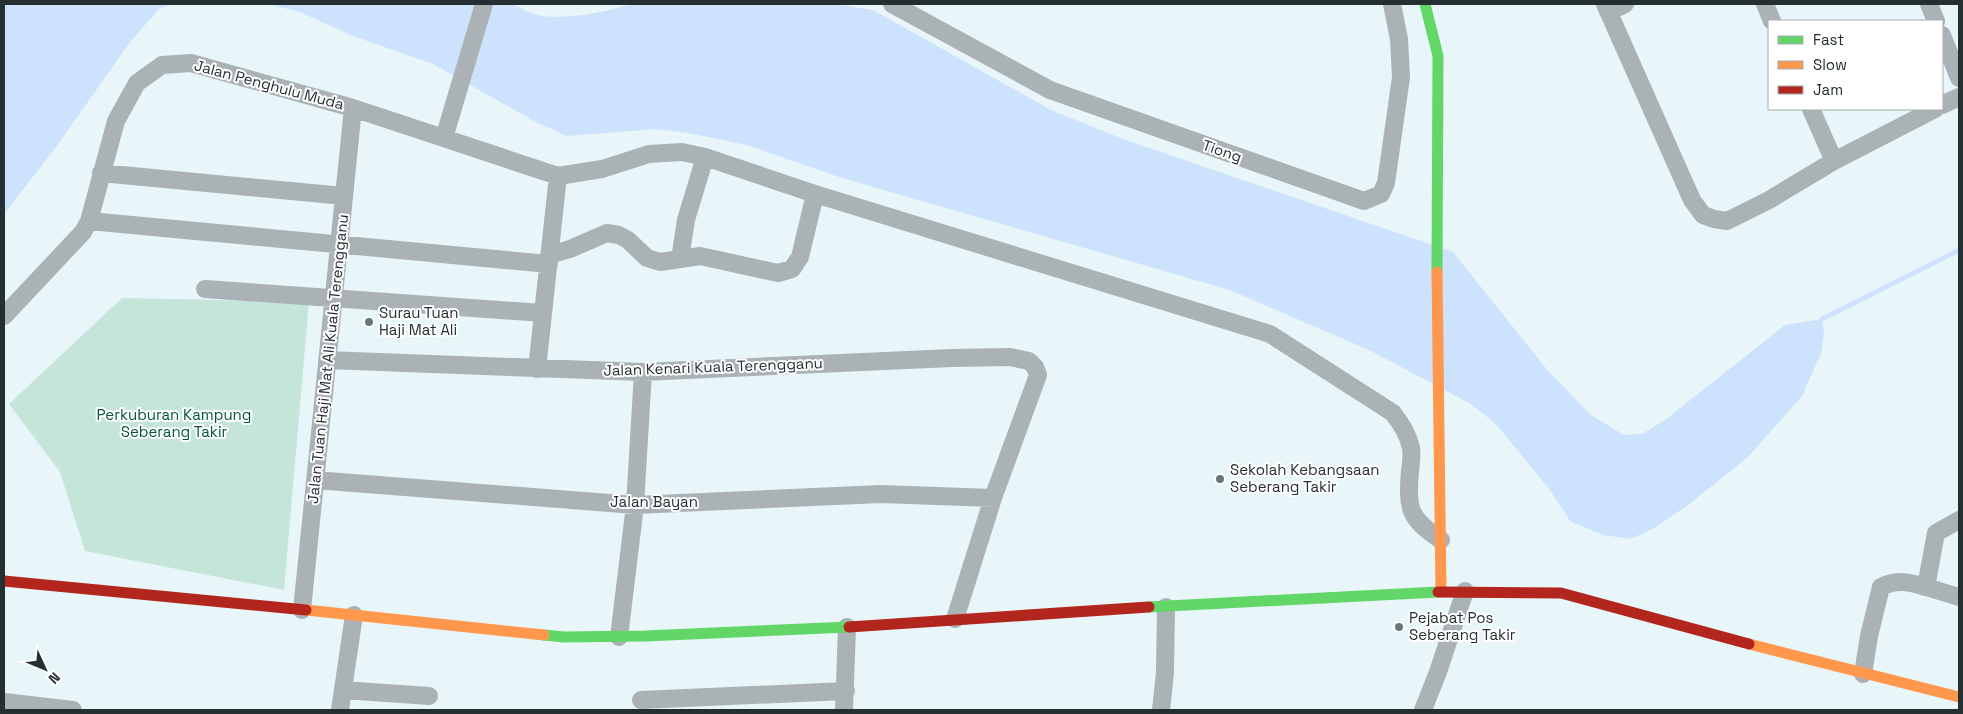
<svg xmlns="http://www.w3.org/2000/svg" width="1963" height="714" font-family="'Space Grotesk',sans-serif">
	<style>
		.green { fill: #c6e5da }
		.water { fill: #cde2fd }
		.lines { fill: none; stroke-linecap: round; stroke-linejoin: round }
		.stream { stroke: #cde2fd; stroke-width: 5 }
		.street { stroke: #aab2b6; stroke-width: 18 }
		.fast { stroke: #63d668; stroke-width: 11 }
		.slow { stroke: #ff974d; stroke-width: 11 }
		.jam { stroke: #b3261e; stroke-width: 11 }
		.poi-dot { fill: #697577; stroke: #fff; stroke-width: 2 }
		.labels { text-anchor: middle; stroke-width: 4; stroke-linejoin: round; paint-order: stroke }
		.street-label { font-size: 15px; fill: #242f31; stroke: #fff }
		.poi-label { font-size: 15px; fill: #242f31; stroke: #fff; text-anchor: start }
		.park-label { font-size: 15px; fill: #015639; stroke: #fff }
	</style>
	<rect width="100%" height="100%" fill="#e8f6f9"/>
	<path class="green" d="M 122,298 L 309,302 L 284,590 L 85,551 L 60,472 L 9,404 Z"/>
	<path class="water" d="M 4,4 L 173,4 L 160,8 L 131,41 L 53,151 L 4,214 Z
		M 268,4 L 512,4 C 519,7 526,11 533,14 C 562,22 604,12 632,4 L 835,4 L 873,10 L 1051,110 L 1123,139 L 1453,252 L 1549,372 L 1591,415 L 1624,435 L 1642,434 L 1665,420 L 1785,325 L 1822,319 L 1824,335 L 1821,353 L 1802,396 L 1748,457 L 1688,505 L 1656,527 L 1631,539 L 1603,535 L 1570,521 L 1550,490 L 1496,424 L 1471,404 L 1369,350 L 1230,290 L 839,177 L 747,145 L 688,133 L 656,129 L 567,136 L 534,121 L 433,64 L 353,36 L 300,12 Z"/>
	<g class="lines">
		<path class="stream" d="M 1822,319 L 1959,250"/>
		<path class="street" d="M 892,4 L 1050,90 L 1364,201 L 1381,194 L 1386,183 L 1401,77 L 1399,39 L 1392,4
			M 1605,4 L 1692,200 L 1703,215 L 1714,219 L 1727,221 L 1769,200 L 1834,161 L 1935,109
			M 1765,4 L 1772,21
			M 1929,4 L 1936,21
			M 1608,12 L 1625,4
			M 1942,35 L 1959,78
			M 1942,105 L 1959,97
			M 1811,109 L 1834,161
			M 444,138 L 484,4
			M 101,173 L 344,196
			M 89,221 L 549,264
			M 550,255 L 570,249 L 607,233 L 619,235 L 628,240 L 647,258 L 660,262 L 700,256 L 778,273 L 792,269 L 800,257 L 815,194
			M 680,259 L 686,220 L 705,157
			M 205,289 L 543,313
			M 4,316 L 83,232 L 89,221 L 116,121 L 137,83 L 162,65 L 191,63 L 353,108 L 558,176 L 602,169 L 649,154 L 682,152 L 705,157 L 815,194 L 1270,334 L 1393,413 C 1401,424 1408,434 1411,448 C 1412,455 1411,464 1410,471 C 1407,510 1409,518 1441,540
			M 327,360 L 643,372 L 952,358 L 1010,357 L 1029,361 L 1035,367 L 1038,375 L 993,498 L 955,619
			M 537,369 L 558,176
			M 315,480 L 635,505 L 881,494 L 993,498
			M 1926,587 L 1959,597
			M 302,610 L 353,108
			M 619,637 L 635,505 L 643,372
			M 1863,674 L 1869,636 L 1881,587 C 1897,579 1909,582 1926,587 L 1936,533 L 1959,520
			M 343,690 L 429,696
			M 641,700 L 846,691
			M 4,702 L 73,710
			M 340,710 L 354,615
			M 844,710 L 847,627
			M 1161,710 L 1165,672 L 1166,607
			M 1423,710 L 1438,672 L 1465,591"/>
		<path class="fast" d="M 1425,4 L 1438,56 L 1437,272
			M 1149,607 L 1438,592
			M 544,635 L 564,637 L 645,636 L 849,627"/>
		<path class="slow" d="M 1437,272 L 1441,592
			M 306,610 L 544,635
			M 1749,644 L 1959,697"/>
		<path class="jam" d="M 4,581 L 306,610
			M 1438,592 L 1561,593 L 1749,644
			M 849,627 L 1149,607"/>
	</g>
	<g class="poi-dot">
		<circle cx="369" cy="322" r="5"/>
		<circle cx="1220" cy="479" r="5"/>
		<circle cx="1399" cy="627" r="5"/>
	</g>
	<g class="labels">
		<g class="street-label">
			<text transform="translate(269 85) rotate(15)" y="5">Jalan Penghulu Muda</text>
			<text transform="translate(1222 151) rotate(19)" y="5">Tiong</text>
			<text transform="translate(328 359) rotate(-84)" y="5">Jalan Tuan Haji Mat Ali Kuala Terengganu</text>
			<text transform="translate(713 367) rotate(-2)" y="5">Jalan Kenari Kuala Terengganu</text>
			<text x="654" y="507">Jalan Bayan</text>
		</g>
		<g class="poi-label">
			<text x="379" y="318">Surau Tuan<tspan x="379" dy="17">Haji Mat Ali</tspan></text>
			<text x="1230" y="475">Sekolah Kebangsaan<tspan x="1230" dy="17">Seberang Takir</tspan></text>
			<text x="1409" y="623">Pejabat Pos<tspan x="1409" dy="17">Seberang Takir</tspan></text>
		</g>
		<g class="park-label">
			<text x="174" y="420">Perkuburan Kampung<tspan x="174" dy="17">Seberang Takir</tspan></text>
		</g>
	</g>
	<rect width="1963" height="714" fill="none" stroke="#242f31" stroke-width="10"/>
	<rect x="1768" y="20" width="175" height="90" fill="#ffffff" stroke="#a7acad"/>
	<rect x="1778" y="36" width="25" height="8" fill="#63d668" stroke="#a7acad"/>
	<text x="1813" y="45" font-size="15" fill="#242f31">Fast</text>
	<rect x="1778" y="61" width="25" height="8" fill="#ff974d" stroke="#a7acad"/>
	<text x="1813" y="70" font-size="15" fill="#242f31">Slow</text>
	<rect x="1778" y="86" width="25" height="8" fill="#b3261e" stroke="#a7acad"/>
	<text x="1813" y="95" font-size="15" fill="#242f31">Jam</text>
	<g transform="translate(45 669) rotate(134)" stroke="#ffffff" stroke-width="4" paint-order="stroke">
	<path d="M0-4L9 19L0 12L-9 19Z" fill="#242f31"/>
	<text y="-8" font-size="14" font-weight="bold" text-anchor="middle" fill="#242f31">N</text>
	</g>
</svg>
